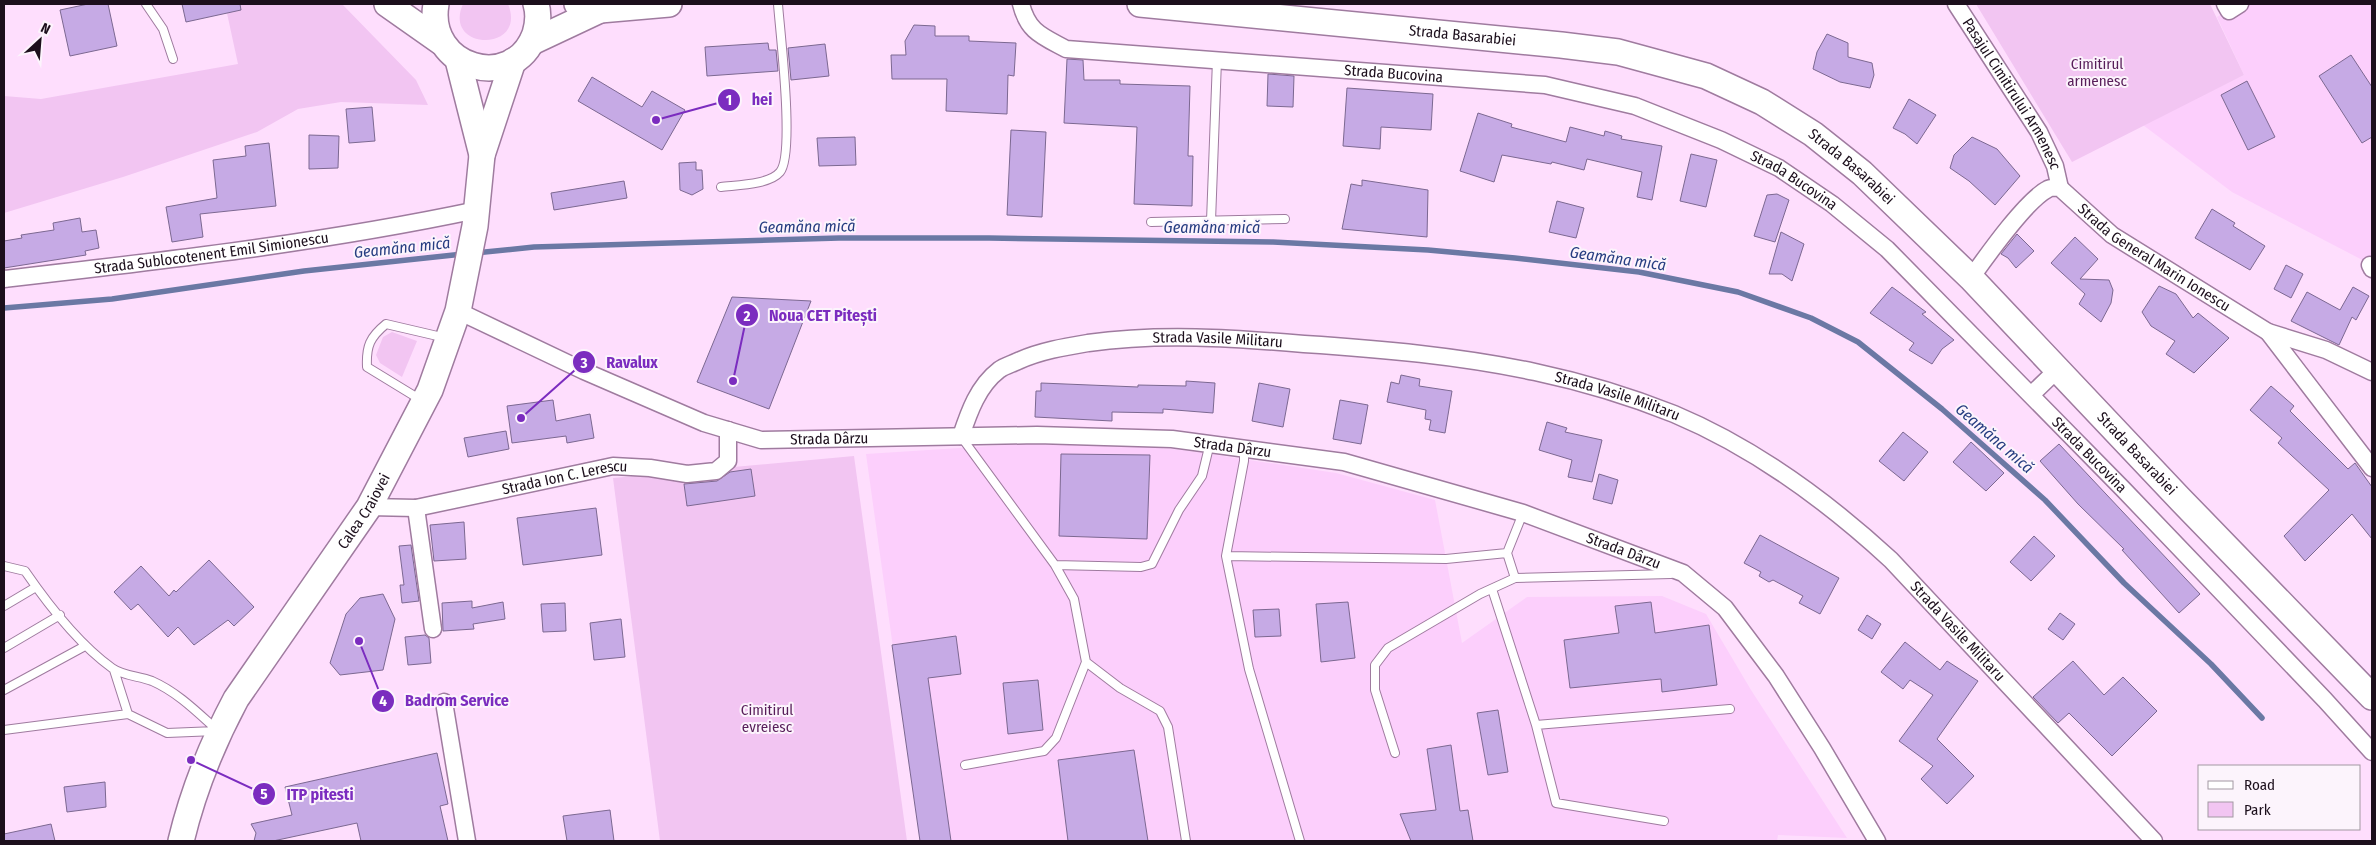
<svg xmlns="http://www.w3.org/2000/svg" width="2376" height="845" font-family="'Fira Sans Condensed',sans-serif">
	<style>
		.built { fill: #fccffc }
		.green { fill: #f2c5f2 }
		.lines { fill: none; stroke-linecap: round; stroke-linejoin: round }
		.stream { stroke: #6b78a4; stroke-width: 5.5 }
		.building { fill: #c6aae5; stroke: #7c6891 }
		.service-casing { stroke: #9f7b9f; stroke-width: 10 }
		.minor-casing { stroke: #9f7b9f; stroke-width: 19 }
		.primary-casing { stroke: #9f7b9f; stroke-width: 28 }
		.service { stroke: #fff; stroke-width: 8 }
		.minor { stroke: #fff; stroke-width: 16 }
		.primary { stroke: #fff; stroke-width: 25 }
		.labels { text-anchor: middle; stroke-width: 4; stroke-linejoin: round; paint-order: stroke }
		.street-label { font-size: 15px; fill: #1c0f1c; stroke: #fcf4fc }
		.park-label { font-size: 15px; fill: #581e5a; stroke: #fcf4fc }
		.water-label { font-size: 16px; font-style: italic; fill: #263d81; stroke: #fcf4fc }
		.leader { fill: none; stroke: #7b2cbf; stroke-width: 2 }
		.callout-dot { fill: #7b2cbf; stroke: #fcf4fc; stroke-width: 2 }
		.mark-label { font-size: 15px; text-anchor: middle; font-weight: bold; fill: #fff }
		.callout-label { font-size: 16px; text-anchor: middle; font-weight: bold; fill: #7b2cbf; stroke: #fcf4fc; stroke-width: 4; stroke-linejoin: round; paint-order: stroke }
	</style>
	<rect width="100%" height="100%" fill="#fedefd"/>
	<path class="built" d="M 2240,4 L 2372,4 L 2372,265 L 2232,192 L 2143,125 L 2244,75 L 2217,17 Z
		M 1020,444 L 1148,447 L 1183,450 L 1336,473 L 1435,500 L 1462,643 L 1527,597 L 1662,596 L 1706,614 L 1751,690 L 1847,838 L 1778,835 L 1777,841 L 920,841 L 866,454 Z"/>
	<path class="green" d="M 225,4 L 342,4 L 416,80 L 428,105 L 341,102 L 298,109 L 257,132 L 123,177 L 4,213 L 4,96 L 41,99 L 238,64 Z
		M 463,4 L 508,4 C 528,53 442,51 463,4 Z
		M 1976,4 L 2210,4 L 2244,75 L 2072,162 Z
		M 392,332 L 417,341 L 402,377 L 380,363 L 376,355 L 383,337 Z
		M 854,456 L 907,841 L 660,841 L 613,478 Z"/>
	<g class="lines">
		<path class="stream" d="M 475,253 L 534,247 L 839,238 L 989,238 L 1273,242 L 1428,250 L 1515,258 L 1639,272 L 1738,292 L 1811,318 L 1858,342 L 1942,409 L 2045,500 L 2124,583 L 2211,664 L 2262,718
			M 4,308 L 112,299 L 304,271 L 463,254"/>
	</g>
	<path class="building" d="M 88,4 L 108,4 L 117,46 L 70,56 L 60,10 Z
		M 182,4 L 240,4 L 241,10 L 186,22 Z
		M 914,25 L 935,26 L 935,36 L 969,36 L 969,41 L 1016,43 L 1014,76 L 1008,75 L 1007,114 L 946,111 L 947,79 L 892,79 L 891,55 L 906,55 L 905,41 Z
		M 1827,34 L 1848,43 L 1848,57 L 1872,63 L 1874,75 L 1870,88 L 1840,82 L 1813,69 L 1817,52 Z
		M 768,43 L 769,50 L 776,50 L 778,71 L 707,76 L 705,47 Z
		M 825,44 L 829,76 L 791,80 L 788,48 Z
		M 2351,55 L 2372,87 L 2372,137 L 2362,143 L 2319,76 Z
		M 1067,59 L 1083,60 L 1084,80 L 1120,80 L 1120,84 L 1190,86 L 1188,156 L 1193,156 L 1192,206 L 1134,204 L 1137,127 L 1064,123 Z
		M 1268,74 L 1294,76 L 1293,107 L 1267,106 Z
		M 592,77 L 642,107 L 652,91 L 685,110 L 662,150 L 578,101 Z
		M 2247,81 L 2275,137 L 2248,150 L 2221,95 Z
		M 1347,88 L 1433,94 L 1431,130 L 1381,127 L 1380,149 L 1343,146 Z
		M 1909,99 L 1936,115 L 1917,144 L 1905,134 L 1893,128 Z
		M 372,107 L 375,141 L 349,143 L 346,109 Z
		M 1478,113 L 1512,124 L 1511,127 L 1566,142 L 1570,127 L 1604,136 L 1605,131 L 1622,136 L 1621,139 L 1662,146 L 1652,200 L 1637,197 L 1642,172 L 1587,159 L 1584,170 L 1552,162 L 1551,164 L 1502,155 L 1494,182 L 1460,171 Z
		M 1011,130 L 1046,132 L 1042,217 L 1007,215 Z
		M 309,135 L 339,136 L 338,168 L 309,169 Z
		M 855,137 L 856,165 L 819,166 L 817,138 Z
		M 1972,137 L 1997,149 L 2020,176 L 1995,205 L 1969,181 L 1950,168 L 1954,155 Z
		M 269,143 L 276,206 L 200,214 L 203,237 L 172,242 L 166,207 L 217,198 L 213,160 L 246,156 L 245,146 Z
		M 1691,154 L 1717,160 L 1706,207 L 1680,201 Z
		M 696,162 L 696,170 L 702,170 L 703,189 L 692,195 L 680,190 L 679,163 Z
		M 1362,180 L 1428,190 L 1427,237 L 1342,229 L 1351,184 L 1362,186 Z
		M 624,181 L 627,198 L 554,210 L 551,193 Z
		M 1777,194 L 1789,200 L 1775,242 L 1754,236 L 1767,195 Z
		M 1557,201 L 1584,208 L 1576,238 L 1549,232 Z
		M 2212,209 L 2235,223 L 2233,226 L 2265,246 L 2250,270 L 2195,238 Z
		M 80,218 L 82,232 L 96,230 L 99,248 L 85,251 L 86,255 L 4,268 L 4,241 L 22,238 L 21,235 L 54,230 L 53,223 Z
		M 1781,232 L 1804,244 L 1792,281 L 1782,274 L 1769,274 Z
		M 2017,234 L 2034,251 L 2016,268 L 2008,258 L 2001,254 Z
		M 2075,237 L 2098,259 L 2080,279 L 2109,280 L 2113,290 L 2111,303 L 2101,322 L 2079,304 L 2085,294 L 2051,263 Z
		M 2286,265 L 2303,274 L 2291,298 L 2274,289 Z
		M 2159,286 L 2176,294 L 2193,318 L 2198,313 L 2229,338 L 2194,373 L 2166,354 L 2175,341 L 2151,326 L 2142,312 Z
		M 1892,287 L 1926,312 L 1922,314 L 1954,340 L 1942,349 L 1932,364 L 1909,350 L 1914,343 L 1870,313 Z
		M 2353,287 L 2369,296 L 2356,320 L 2352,317 L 2339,345 L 2291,321 L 2307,292 L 2340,310 Z
		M 732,297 L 811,301 L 769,409 L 697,382 Z
		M 1401,375 L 1420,379 L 1419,386 L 1452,391 L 1445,433 L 1429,430 L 1431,420 L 1425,419 L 1426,410 L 1387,402 L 1391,382 L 1399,384 Z
		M 1186,381 L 1215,383 L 1213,413 L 1163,409 L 1163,413 L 1112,412 L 1112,421 L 1035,417 L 1036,391 L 1041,391 L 1041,383 L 1138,387 L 1138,385 L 1186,386 Z
		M 1259,383 L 1290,389 L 1283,427 L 1252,421 Z
		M 2271,386 L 2294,406 L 2290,411 L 2348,469 L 2355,463 L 2372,487 L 2372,539 L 2352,514 L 2305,561 L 2284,536 L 2329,490 L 2278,443 L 2282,438 L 2250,410 Z
		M 553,400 L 556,421 L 590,414 L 594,438 L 567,443 L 566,436 L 512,443 L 507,406 Z
		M 1340,400 L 1368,405 L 1361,444 L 1333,439 Z
		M 1547,422 L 1567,428 L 1565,432 L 1602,440 L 1592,482 L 1568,477 L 1572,460 L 1539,450 Z
		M 506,431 L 509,449 L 468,457 L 464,438 Z
		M 1903,432 L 1928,452 L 1904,481 L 1879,461 Z
		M 1971,442 L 2004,473 L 1986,491 L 1953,462 Z
		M 2059,444 L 2200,594 L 2179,613 L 2122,550 L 2124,549 L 2078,504 L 2040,461 Z
		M 1061,454 L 1150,455 L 1147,539 L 1059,536 Z
		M 751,469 L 755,496 L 687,506 L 684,484 L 717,481 L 730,472 Z
		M 1599,474 L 1618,480 L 1612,504 L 1593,499 Z
		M 596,508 L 602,555 L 523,565 L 517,518 Z
		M 464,522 L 466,559 L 434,561 L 430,525 Z
		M 1760,535 L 1839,578 L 1820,614 L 1799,603 L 1803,596 L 1773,580 L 1769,582 L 1759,576 L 1761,572 L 1744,563 Z
		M 2034,536 L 2055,556 L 2031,581 L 2010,562 Z
		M 411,545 L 419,601 L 402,603 L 400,585 L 404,585 L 399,546 Z
		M 209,560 L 254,607 L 234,626 L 228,620 L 194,645 L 178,627 L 168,637 L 138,604 L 131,610 L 114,592 L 141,566 L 169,596 L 174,590 L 176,592 Z
		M 383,594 L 395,619 L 383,670 L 340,675 L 330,663 L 346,614 L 360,598 Z
		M 472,601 L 472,608 L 503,602 L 505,619 L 473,624 L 474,629 L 443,631 L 442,603 Z
		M 1348,602 L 1355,658 L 1321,662 L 1316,604 Z
		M 1651,602 L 1655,633 L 1709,625 L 1717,685 L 1662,692 L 1661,679 L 1570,688 L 1564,640 L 1619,633 L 1615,606 Z
		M 565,603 L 566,631 L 543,632 L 541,604 Z
		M 1279,609 L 1281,636 L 1255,637 L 1253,610 Z
		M 2060,613 L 2075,624 L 2063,640 L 2048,629 Z
		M 1867,615 L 1881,624 L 1872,639 L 1858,630 Z
		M 621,619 L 625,657 L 594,660 L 590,623 Z
		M 425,635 L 429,638 L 431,663 L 408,665 L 405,637 Z
		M 956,636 L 961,674 L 928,678 L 951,841 L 920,841 L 892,645 Z
		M 1905,642 L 1940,670 L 1947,661 L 1978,681 L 1937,739 L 1974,776 L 1947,804 L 1921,779 L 1933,766 L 1899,741 L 1933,695 L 1910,680 L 1903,689 L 1881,672 Z
		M 2073,661 L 2104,695 L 2123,677 L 2157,711 L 2112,756 L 2069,713 L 2058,723 L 2033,697 Z
		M 1038,680 L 1043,730 L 1008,734 L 1003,683 Z
		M 1498,710 L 1508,772 L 1488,775 L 1477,713 Z
		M 1451,745 L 1460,811 L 1468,810 L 1473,841 L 1411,841 L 1400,814 L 1436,810 L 1427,749 Z
		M 1134,750 L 1148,841 L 1068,841 L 1058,760 Z
		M 437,753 L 448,804 L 440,806 L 448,841 L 361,841 L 357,823 L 273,841 L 254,841 L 256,833 L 251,824 L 292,815 L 285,787 Z
		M 105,782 L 106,807 L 67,812 L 64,787 Z
		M 610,810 L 614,841 L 567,841 L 563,816 Z
		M 51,824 L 55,841 L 4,841 L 4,834 Z"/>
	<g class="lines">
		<g class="service-casing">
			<path id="service" d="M 146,4 L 163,29 L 173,59
				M 721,187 C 736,185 769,185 780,172 C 795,154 780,32 778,4
				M 1211,221 L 1217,60
				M 1151,222 L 1285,219
				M 421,400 L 367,367 C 366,346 370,337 386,324 L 446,338
				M 962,438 L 1055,565 L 1141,567 L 1152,564 L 1179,510 L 1202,476 L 1210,443
				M 1244,449 L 1244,461 L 1226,556 L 1249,669 L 1300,841
				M 1226,556 L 1446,559 L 1507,553
				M 4,566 L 25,571 C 47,603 80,645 112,668 C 123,676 139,676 152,681 C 177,692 196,711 216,729
				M 1515,578 L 1507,553 L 1523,513
				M 1492,589 L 1536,725 L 1556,803 L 1664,821
				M 4,606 L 36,587
				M 4,648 L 60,615
				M 1086,662 L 1120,688 L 1160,711 L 1168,727 L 1186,841
				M 114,670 L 128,714
				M 4,690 L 85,646
				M 1536,725 L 1730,709
				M 4,730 L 128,714 L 167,733 L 216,731
				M 1395,753 L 1375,690 L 1375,665 L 1388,648 L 1480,594 L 1515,578 L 1671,574
				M 965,765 L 1044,751 L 1056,738 L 1086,662 L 1074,599 L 1055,565"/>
		</g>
		<g class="minor-casing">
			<g id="minor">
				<path id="s1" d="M 1021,4 C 1028,32 1042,36 1066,49 L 1545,85 L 1635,106 L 1721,140 L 1779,168 L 1832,204 L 1887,249 L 2123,489 L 2325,700 L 2372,752"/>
				<path id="s2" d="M 1956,4 L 2039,132 L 2055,166 L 2060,188"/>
				<path d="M 2225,4 L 2229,11 L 2240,4"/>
				<path d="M 2370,265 L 2372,269"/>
				<path id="s3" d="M 1971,278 C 1986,257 2026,200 2048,189 C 2051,187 2056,188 2060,188 L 2112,235 L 2268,332 L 2326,350 L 2372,372"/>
				<path id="s4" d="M 4,279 C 162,261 321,243 477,210"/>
				<path id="s5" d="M 458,311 L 584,371 L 704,423 L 761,440 L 1037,435 L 1172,439 L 1344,462 L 1523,513 L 1683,573 L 1725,608 L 1776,676 L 1822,748 L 1877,841"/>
				<path d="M 2268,332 L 2372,468"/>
				<path d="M 2031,395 L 2058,369"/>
				<path id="s6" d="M 961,436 C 969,412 978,386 999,370 C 1004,366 1012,364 1018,361 C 1040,351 1064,347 1088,343 C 1160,333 1232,338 1304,344 C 1381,349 1460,356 1535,372 C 1582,382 1629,396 1674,414 C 1755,448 1827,501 1891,560 L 2154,841"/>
				<path id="s7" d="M 369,507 L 416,508 L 613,466 L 650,468 L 687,474 L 716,471 L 728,461 L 728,430"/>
				<path d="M 416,508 L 433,629"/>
				<path d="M 444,702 L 467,841"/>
			</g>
		</g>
		<g class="primary-casing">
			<g id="primary">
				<path d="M 387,4 L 441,42"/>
				<path d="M 436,4 C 425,68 513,94 535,34 C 538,24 539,14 536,4"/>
				<path d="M 577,4 L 600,10 L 669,4"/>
				<path id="s8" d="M 1140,4 L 1561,45 L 1618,52 L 1706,76 L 1762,102 L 1813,134 L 1862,173 L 1971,278 L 2179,498 L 2372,697"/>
				<path d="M 532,42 L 600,10"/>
				<path d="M 458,60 L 482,155"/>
				<path id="s9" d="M 181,841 C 193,791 212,744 236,699 L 369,507 L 430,390 L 458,311 L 475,226 L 482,155 L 513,61"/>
			</g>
		</g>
		<use href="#service" class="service"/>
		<use href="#minor" class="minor"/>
		<use href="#primary" class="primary"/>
	</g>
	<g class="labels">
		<g class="street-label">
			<text dy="5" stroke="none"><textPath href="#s8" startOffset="324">Strada Basarabiei</textPath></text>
			<text dy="5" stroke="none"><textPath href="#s1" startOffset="395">Strada Bucovina</textPath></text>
			<text dy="5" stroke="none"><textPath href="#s2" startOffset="106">Pasajul Cimitirului Armenesc</textPath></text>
			<text dy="5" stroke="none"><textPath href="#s8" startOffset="744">Strada Basarabiei</textPath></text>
			<text dy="5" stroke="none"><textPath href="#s1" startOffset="815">Strada Bucovina</textPath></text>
			<text dy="5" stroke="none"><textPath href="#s4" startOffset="209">Strada Sublocotenent Emil Simionescu</textPath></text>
			<text dy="5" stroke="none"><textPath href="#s3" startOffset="248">Strada General Marin Ionescu</textPath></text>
			<text dy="5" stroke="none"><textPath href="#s6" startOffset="301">Strada Vasile Militaru</textPath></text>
			<text dy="5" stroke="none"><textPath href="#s6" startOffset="706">Strada Vasile Militaru</textPath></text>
			<text dy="5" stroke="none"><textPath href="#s5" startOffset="398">Strada Dârzu</textPath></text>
			<text dy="5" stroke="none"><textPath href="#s5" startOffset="802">Strada Dârzu</textPath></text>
			<text dy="5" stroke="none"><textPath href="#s8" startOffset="1149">Strada Basarabiei</textPath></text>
			<text dy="5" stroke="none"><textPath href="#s1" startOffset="1220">Strada Bucovina</textPath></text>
			<text dy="5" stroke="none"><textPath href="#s7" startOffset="199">Strada Ion C. Lerescu</textPath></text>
			<text dy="5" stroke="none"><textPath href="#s9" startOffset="380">Calea Craiovei</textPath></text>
			<text dy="5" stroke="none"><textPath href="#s5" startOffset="1208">Strada Dârzu</textPath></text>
			<text dy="5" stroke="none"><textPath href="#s6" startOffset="1126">Strada Vasile Militaru</textPath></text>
		</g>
		<g class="park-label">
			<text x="2097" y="69">Cimitirul<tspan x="2097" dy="17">armenesc</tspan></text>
			<text x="767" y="715">Cimitirul<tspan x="767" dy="17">evreiesc</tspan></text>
		</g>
		<g class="water-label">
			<text transform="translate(807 226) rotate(-1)" y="6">Geamăna mică</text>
			<text x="1212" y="233">Geamăna mică</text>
			<text transform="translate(402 247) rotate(-6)" y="6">Geamăna mică</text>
			<text transform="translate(1618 258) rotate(8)" y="6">Geamăna mică</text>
			<text transform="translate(1995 438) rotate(41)" y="6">Geamăna mică</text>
		</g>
	</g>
	<path class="leader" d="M656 120L729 100M733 381L747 315M521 418L584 362M359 641L383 701M191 760L264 794"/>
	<g class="callout-dot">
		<circle cx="656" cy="120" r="5"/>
		<circle cx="733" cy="381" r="5"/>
		<circle cx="521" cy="418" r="5"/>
		<circle cx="359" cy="641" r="5"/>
		<circle cx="191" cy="760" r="5"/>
		<circle cx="729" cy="100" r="12"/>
		<circle cx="747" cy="315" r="12"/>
		<circle cx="584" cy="362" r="12"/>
		<circle cx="383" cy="701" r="12"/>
		<circle cx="264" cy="794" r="12"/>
	</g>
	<g class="mark-label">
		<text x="729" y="105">1</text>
		<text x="747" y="321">2</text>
		<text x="584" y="368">3</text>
		<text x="383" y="706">4</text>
		<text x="264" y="799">5</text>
	</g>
	<g class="callout-label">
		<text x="762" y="105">hei</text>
		<text x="823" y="321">Noua CET Pitești</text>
		<text x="632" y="368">Ravalux</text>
		<text x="457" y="706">Badrom Service</text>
		<text x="320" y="800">ITP pitesti</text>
	</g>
	<rect width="2376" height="845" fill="none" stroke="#1c0f1c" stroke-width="10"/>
	<rect x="2198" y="765" width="162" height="65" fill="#fcf4fc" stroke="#a298a2"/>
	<rect x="2208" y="781" width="25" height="8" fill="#ffffff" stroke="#a298a2"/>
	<text x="2244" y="790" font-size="15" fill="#1c0f1c">Road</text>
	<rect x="2208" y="802" width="25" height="15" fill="#f2c5f2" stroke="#a298a2"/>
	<text x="2244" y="815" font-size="15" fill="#1c0f1c">Park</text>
	<g transform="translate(40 40) rotate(26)" stroke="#fcf4fc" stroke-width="4" paint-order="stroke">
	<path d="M0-4L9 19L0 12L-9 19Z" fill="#1c0f1c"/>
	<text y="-8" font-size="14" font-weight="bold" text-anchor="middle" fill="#1c0f1c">N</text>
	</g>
</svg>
